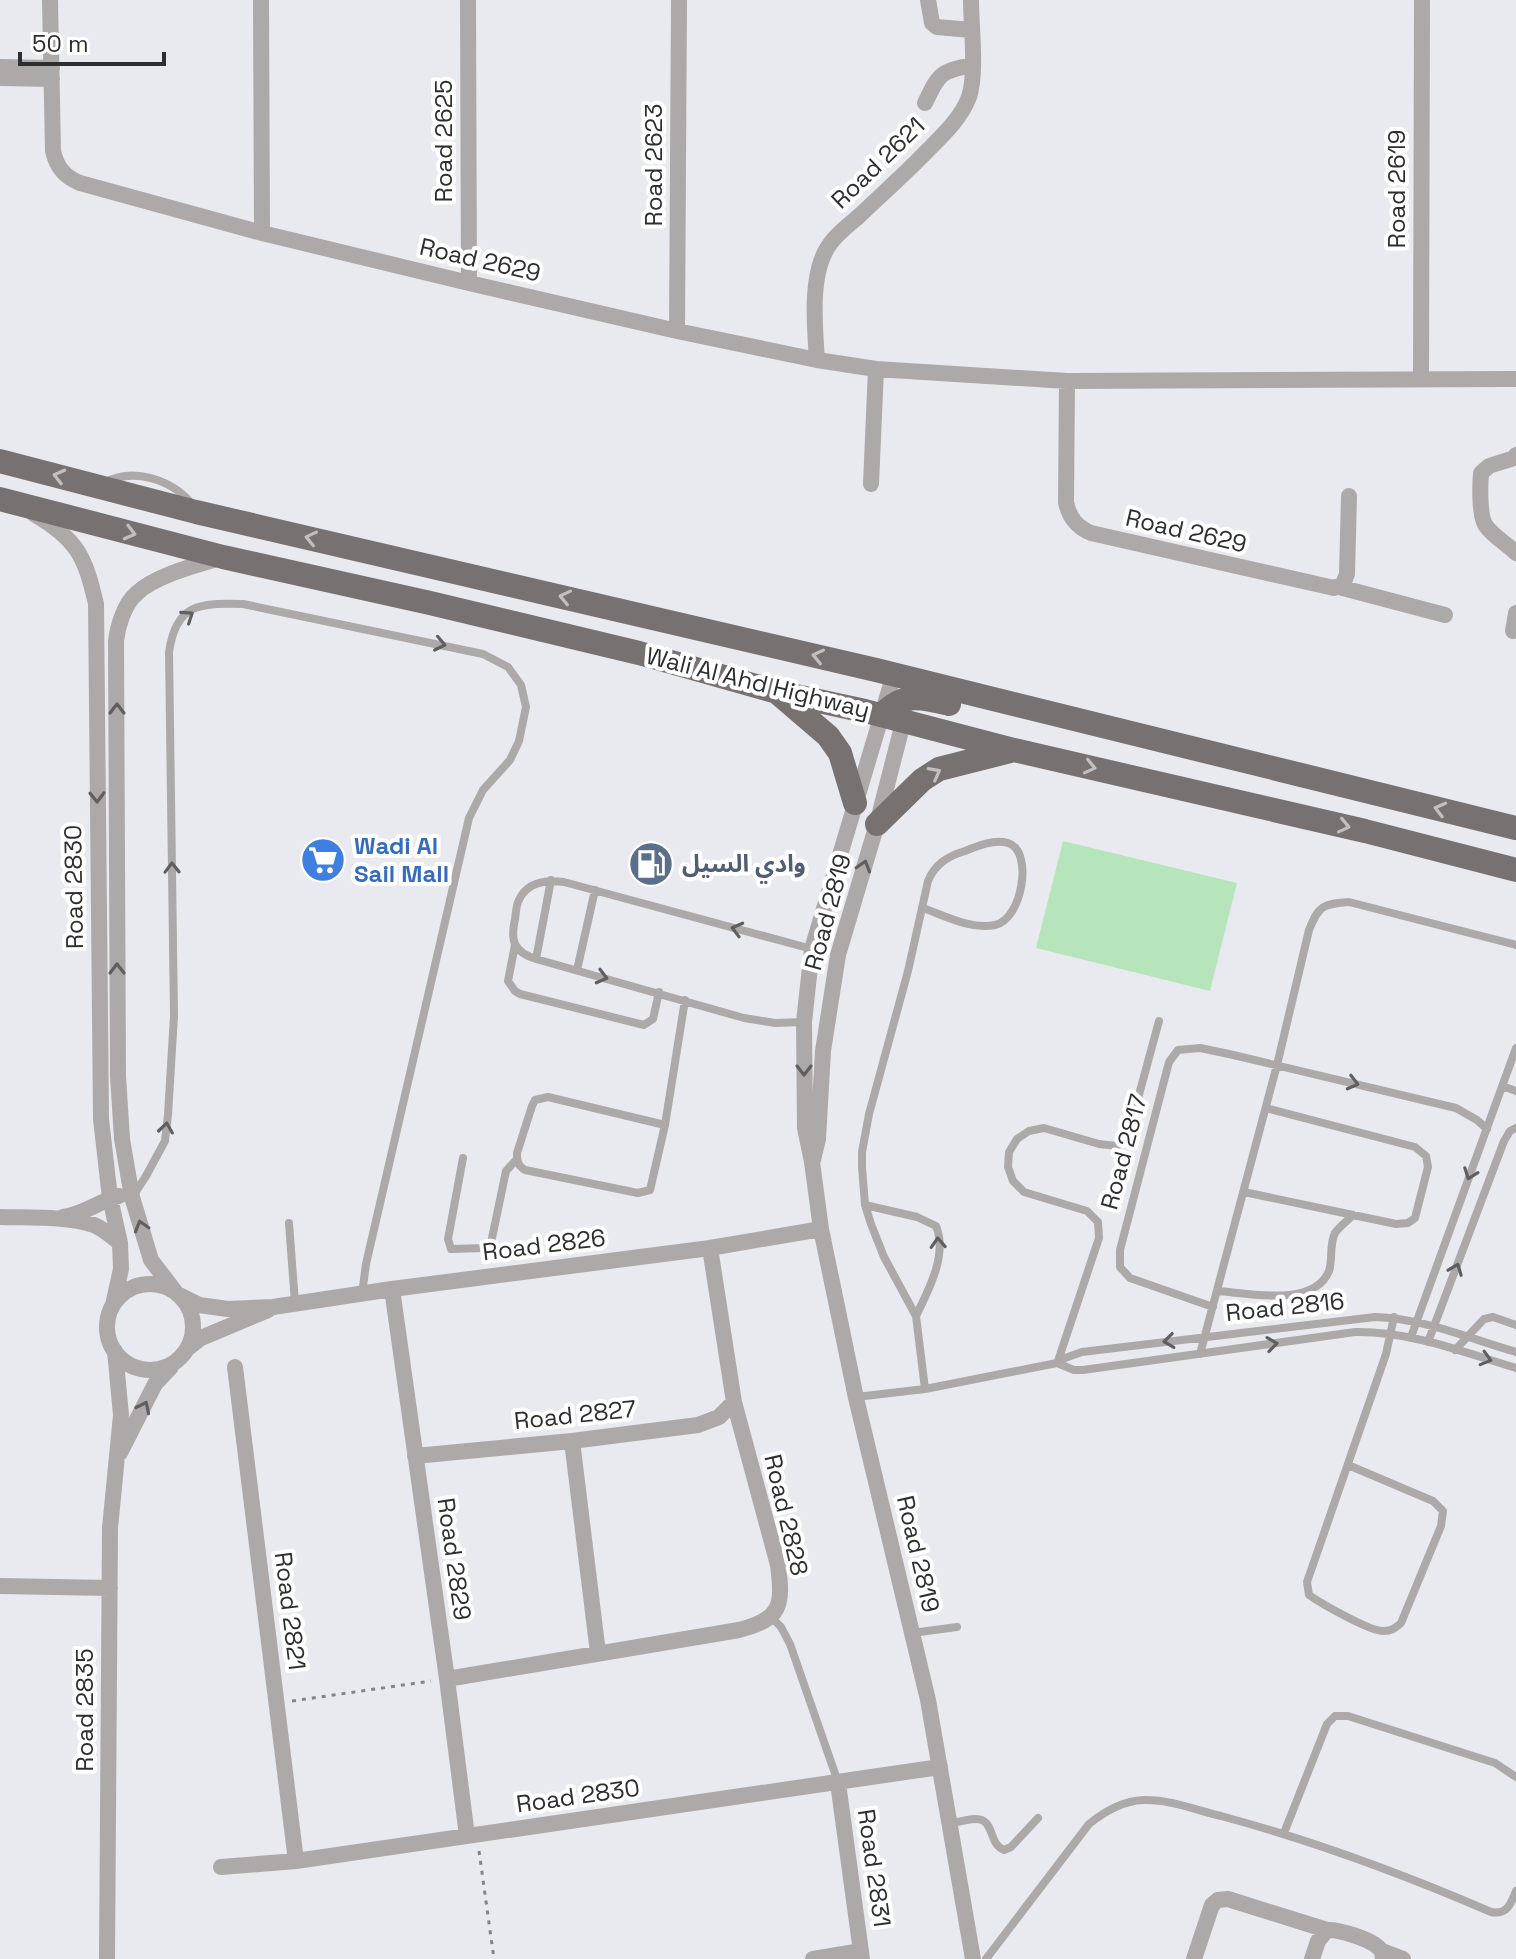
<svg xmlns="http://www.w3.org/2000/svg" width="1516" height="1959" font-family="'Space Grotesk','Noto Sans Arabic',sans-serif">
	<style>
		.green { fill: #b7e5bb }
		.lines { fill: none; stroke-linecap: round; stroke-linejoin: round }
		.path { stroke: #838488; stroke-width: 3; stroke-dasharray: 4 6; stroke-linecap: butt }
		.lane { stroke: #aca9a8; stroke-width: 8 }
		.street { stroke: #aca9a8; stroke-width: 16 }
		.primary { stroke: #777271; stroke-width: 24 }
		.oneway { stroke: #c2c0bf }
		.oneway2 { stroke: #605f60 }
		.labels { text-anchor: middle; stroke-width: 8; stroke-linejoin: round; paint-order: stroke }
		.street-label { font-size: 24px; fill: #2d2e30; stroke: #fff }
		.shop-label { font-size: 24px; font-weight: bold; fill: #366cbe; stroke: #fff; text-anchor: start }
		.service-label { font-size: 24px; font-weight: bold; fill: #4e5e75; stroke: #fff; text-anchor: start }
	</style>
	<rect width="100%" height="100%" fill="#e9eaf0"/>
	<path class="green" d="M 1063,841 L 1237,883 L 1210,991 L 1036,948 Z"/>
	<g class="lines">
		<path class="path" d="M 292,1701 L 431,1681
			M 479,1851 L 494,1959"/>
		<path class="lane" d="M 104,483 C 133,467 171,479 192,504
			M 923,908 C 945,916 972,930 995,925 C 1022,920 1034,851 1008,843 C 994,839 977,846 965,851 C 948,856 935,864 928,881 L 908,971 L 869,1114 L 862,1152 L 862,1167 L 865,1205 L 871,1224 L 884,1257 L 916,1316 L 925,1389
			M 515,945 L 508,981 L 515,991 L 520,994 L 644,1025 L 653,1019 L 659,992
			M 536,959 L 551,880
			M 577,970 L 595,890
			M 804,1022 L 775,1023 L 744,1018 L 536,959 C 514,952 510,941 515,919 C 516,913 516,905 519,900 C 527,882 547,880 564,882 L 812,949
			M 1502,1086 L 1516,1091
			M 665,1125 L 548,1097 L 535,1100 L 532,1106 L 517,1153 C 517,1161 518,1166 525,1170 L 638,1193 L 650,1190 L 665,1125 L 685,1000
			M 463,1158 L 448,1239 L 451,1249 L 485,1248 L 491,1243 L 506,1171 L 517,1159
			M 1244,1192 L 1396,1224 L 1408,1223 L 1415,1218 L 1428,1167 L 1426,1156 L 1415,1147 L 1266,1108
			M 133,1196 L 146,1176 L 165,1141 L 168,1115 L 174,1016 L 169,652 C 176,603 200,603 243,604 L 483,654 L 508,667 L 521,685 L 526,707 L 519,741 L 510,760 L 483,790 L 469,818 L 366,1264 L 362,1294
			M 865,1205 L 917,1217 L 936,1226 C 948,1255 928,1291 916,1316
			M 289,1223 L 295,1303
			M 1217,1291 C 1248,1293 1314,1308 1329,1271 C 1333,1260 1329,1244 1335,1233 C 1339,1227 1348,1220 1353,1215
			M 1213,1307 L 1130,1278 L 1120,1267 L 1120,1250 L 1169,1062 L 1178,1050 L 1200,1048 L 1229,1054 L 1456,1108 L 1477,1120 L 1487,1129
			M 1411,1337 L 1516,1048
			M 1428,1342 L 1504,1141 L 1510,1131 L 1516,1128
			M 1455,1350 L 1484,1319 L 1493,1317 L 1516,1325
			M 1200,1354 L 1277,1065 L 1309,930 C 1319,905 1323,904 1349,902 L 1516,945
			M 1058,1361 L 1099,1238 L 1098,1222 L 1087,1211 L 1024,1192 L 1013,1181 L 1008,1167 L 1009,1152 L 1017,1139 L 1029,1131 L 1044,1128 L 1099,1144 L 1117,1146 L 1127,1139 L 1159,1021
			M 1057,1363 L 1074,1370 L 1083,1370 L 1355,1332 C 1410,1331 1463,1352 1516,1368
			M 856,1397 L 925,1389 L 1057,1363 L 1065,1358 L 1082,1352 L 1375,1317 C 1422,1318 1471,1339 1516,1352
			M 1348,1465 L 1433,1501 L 1443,1511 L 1441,1526 L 1401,1623 C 1395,1628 1392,1631 1384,1631 C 1371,1632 1322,1604 1309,1595 L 1307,1582 L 1386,1354 L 1394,1317
			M 771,1617 L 781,1627 L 790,1644 L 838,1782
			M 912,1633 L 957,1627
			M 950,1824 C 958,1822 967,1819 976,1819 C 995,1819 988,1844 1004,1850 L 1011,1847 L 1038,1818
			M 1284,1833 L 1327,1724 L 1335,1716 L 1348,1716 L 1495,1763 L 1516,1777
			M 986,1959 L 1089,1824 C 1105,1811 1122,1801 1143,1800 C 1169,1799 1196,1810 1221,1816 C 1314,1841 1403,1874 1491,1912 C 1507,1915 1511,1904 1516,1891"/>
		<path class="street" d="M 50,0 L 53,151 C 57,168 65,177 80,183 L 262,233 L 469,283 L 677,331 L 817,360 L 876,369 L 1067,381 L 1516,379
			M 261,0 L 262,233
			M 468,0 L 469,283
			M 928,0 L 932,23 L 937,27 L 971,30
			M 1,67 L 52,68
			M 0,78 L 52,79
			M 925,103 C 939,74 940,71 973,65
			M 677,331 L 679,0
			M 817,360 C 815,329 810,281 825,252 C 832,238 846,227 858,217 C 881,195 906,173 928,150 C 944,134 961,118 969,97 C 977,74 971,26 971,0
			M 1421,378 L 1422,0
			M 1067,381 L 1066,502 C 1069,518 1077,527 1091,533 L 1334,588 L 1343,584 L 1347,574 L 1349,496
			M 1516,455 L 1514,458 L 1489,466 L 1481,473 C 1480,485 1479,517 1486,526 C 1492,535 1508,545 1516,553
			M 871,484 L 876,369
			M 34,514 C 77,539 85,556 96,604 L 101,1119 L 110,1198 L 120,1243 L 121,1269 L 113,1305
			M 220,558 C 196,565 154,576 136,594 C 124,605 118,625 116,641 L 118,1076 L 122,1139 L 132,1197 L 151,1260 L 177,1294 L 199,1305 L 228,1309 L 273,1307 L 392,1289 L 710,1248 L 821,1229
			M 1339,587 L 1445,615
			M 1513,631 L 1516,613
			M 894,674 L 812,949 L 804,1022 L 805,1128 L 812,1162 L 821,1229 L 856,1398 L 928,1700 L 973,1959
			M 813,1160 L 818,1139 L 823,1051 L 838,955 L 877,824 L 905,715
			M 0,1217 C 30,1218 65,1216 94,1225 C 104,1229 112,1237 120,1243
			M 63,1217 C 85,1214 99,1201 119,1196
			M107 1327a43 43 0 1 1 86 0a43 43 0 1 1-86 0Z
			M 392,1289 L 447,1679 L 467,1836
			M 187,1349 L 201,1338 L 268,1310
			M 235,1367 L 296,1861
			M 572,1441 L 598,1653
			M 120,1453 L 155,1384 L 171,1367
			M 415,1456 L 572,1441 L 698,1425 L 719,1417 L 734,1402
			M 0,1586 L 110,1588
			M 447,1679 L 739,1630 C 782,1619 783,1605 778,1565 L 734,1402 L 710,1248
			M 838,1783 L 862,1959
			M 221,1867 L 296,1861 L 940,1767
			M 1382,1951 L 1403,1959
			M 107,1959 L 110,1528 L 121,1415 L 115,1351
			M 813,1959 L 861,1951
			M 1194,1959 L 1212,1905 L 1218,1900 L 1228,1899 L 1327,1930
			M 1312,1959 L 1318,1941 L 1327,1930 C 1339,1929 1369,1939 1378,1947 C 1383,1952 1382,1952 1383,1959"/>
		<path class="primary" d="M 0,461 L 196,512 L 876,670 L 1516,828
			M 0,499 L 223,557 L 430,603 L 639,653 L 777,692 L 865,711 L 1014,750 L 1365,831 L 1516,870
			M 779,694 L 828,736 L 840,753 L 855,803
			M 882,715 C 904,692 921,697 949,704
			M 877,824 L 922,780 L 939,769 L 1010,751"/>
	</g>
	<defs><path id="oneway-chevron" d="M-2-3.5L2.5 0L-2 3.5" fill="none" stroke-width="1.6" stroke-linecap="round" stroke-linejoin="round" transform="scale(2)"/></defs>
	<g class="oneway">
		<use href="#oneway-chevron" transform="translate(59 476) rotate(-166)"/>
		<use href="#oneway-chevron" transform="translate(130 533) rotate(15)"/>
		<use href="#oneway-chevron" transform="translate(311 538) rotate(-167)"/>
		<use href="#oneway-chevron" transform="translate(565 597) rotate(-167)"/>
		<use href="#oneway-chevron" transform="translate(818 656) rotate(-167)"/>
		<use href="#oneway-chevron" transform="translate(1090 767) rotate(13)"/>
		<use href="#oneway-chevron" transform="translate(935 773) rotate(-28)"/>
		<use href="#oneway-chevron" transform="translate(1440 809) rotate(-166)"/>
		<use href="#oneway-chevron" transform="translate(1344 826) rotate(13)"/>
	</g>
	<g class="oneway2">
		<use href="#oneway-chevron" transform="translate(188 616) rotate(-34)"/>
		<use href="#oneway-chevron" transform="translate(440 644) rotate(12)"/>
		<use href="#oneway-chevron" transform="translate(117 709) rotate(-90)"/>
		<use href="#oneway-chevron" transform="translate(97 797) rotate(89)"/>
		<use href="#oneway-chevron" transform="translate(864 866) rotate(-73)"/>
		<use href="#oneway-chevron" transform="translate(172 868) rotate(-91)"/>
		<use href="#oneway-chevron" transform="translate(737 929) rotate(-165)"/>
		<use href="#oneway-chevron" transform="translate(117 969) rotate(-90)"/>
		<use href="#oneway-chevron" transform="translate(602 977) rotate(15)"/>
		<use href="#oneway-chevron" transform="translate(804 1070) rotate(90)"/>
		<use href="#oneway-chevron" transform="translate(1353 1083) rotate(14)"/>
		<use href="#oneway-chevron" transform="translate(166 1128) rotate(-82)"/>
		<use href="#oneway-chevron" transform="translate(1470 1174) rotate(110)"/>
		<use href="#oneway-chevron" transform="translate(141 1226) rotate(-107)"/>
		<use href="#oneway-chevron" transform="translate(938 1243) rotate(-93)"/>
		<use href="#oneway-chevron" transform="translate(1456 1269) rotate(-69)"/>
		<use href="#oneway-chevron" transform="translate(1169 1341) rotate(173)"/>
		<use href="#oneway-chevron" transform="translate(1272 1344) rotate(-8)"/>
		<use href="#oneway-chevron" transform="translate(1486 1359) rotate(16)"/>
		<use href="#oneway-chevron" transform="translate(144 1407) rotate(-64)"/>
	</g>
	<defs>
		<g id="supermarket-disc" transform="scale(2.3)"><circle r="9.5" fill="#3f7fe0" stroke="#fff"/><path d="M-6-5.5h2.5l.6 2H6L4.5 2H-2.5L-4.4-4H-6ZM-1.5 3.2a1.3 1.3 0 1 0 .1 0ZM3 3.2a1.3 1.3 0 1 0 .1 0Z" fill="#fff"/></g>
		<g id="fuel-disc" transform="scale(2.3)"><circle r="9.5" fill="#5c6f8a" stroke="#fff"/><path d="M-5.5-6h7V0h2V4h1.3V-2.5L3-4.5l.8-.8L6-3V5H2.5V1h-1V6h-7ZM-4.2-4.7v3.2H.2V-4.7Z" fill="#fff"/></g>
	</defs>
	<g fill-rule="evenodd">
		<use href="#supermarket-disc" x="323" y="860"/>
		<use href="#fuel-disc" x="651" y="864"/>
	</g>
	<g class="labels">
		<g class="street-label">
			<text transform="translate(444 141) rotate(-90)" y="8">Road 2625</text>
			<text transform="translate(878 163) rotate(-44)" y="8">Road 2621</text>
			<text transform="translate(654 165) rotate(-90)" y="8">Road 2623</text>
			<text transform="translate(1397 189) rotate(-90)" y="8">Road 2619</text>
			<text transform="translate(480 260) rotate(13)" y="8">Road 2629</text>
			<text transform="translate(1186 531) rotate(13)" y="8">Road 2629</text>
			<text transform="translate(758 683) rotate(14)" y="8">Wali Al Ahd Highway</text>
			<text transform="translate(74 887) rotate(-91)" y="8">Road 2830</text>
			<text transform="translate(828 912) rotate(-75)" y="8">Road 2819</text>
			<text transform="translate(1124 1152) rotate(-75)" y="8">Road 2817</text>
			<text transform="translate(544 1245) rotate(-7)" y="8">Road 2826</text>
			<text transform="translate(1285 1307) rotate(-6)" y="8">Road 2816</text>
			<text transform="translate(575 1415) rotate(-6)" y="8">Road 2827</text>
			<text transform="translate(786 1515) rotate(77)" y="8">Road 2828</text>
			<text transform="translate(918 1554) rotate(77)" y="8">Road 2819</text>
			<text transform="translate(454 1559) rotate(82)" y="8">Road 2829</text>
			<text transform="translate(290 1611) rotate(83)" y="8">Road 2821</text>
			<text transform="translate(85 1710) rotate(-90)" y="8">Road 2835</text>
			<text transform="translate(578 1796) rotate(-8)" y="8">Road 2830</text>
			<text transform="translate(874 1868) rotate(82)" y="8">Road 2831</text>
		</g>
		<g class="shop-label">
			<text x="354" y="854">Wadi Al<tspan x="354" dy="28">Sail Mall</tspan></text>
		</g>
		<g class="service-label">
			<text x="682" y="872">وادي السيل</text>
		</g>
	</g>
	<path d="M20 52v12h144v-12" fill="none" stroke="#2d2e30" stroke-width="4"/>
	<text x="32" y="52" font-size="24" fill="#2d2e30" stroke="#ffffff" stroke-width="6" paint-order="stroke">50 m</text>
</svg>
